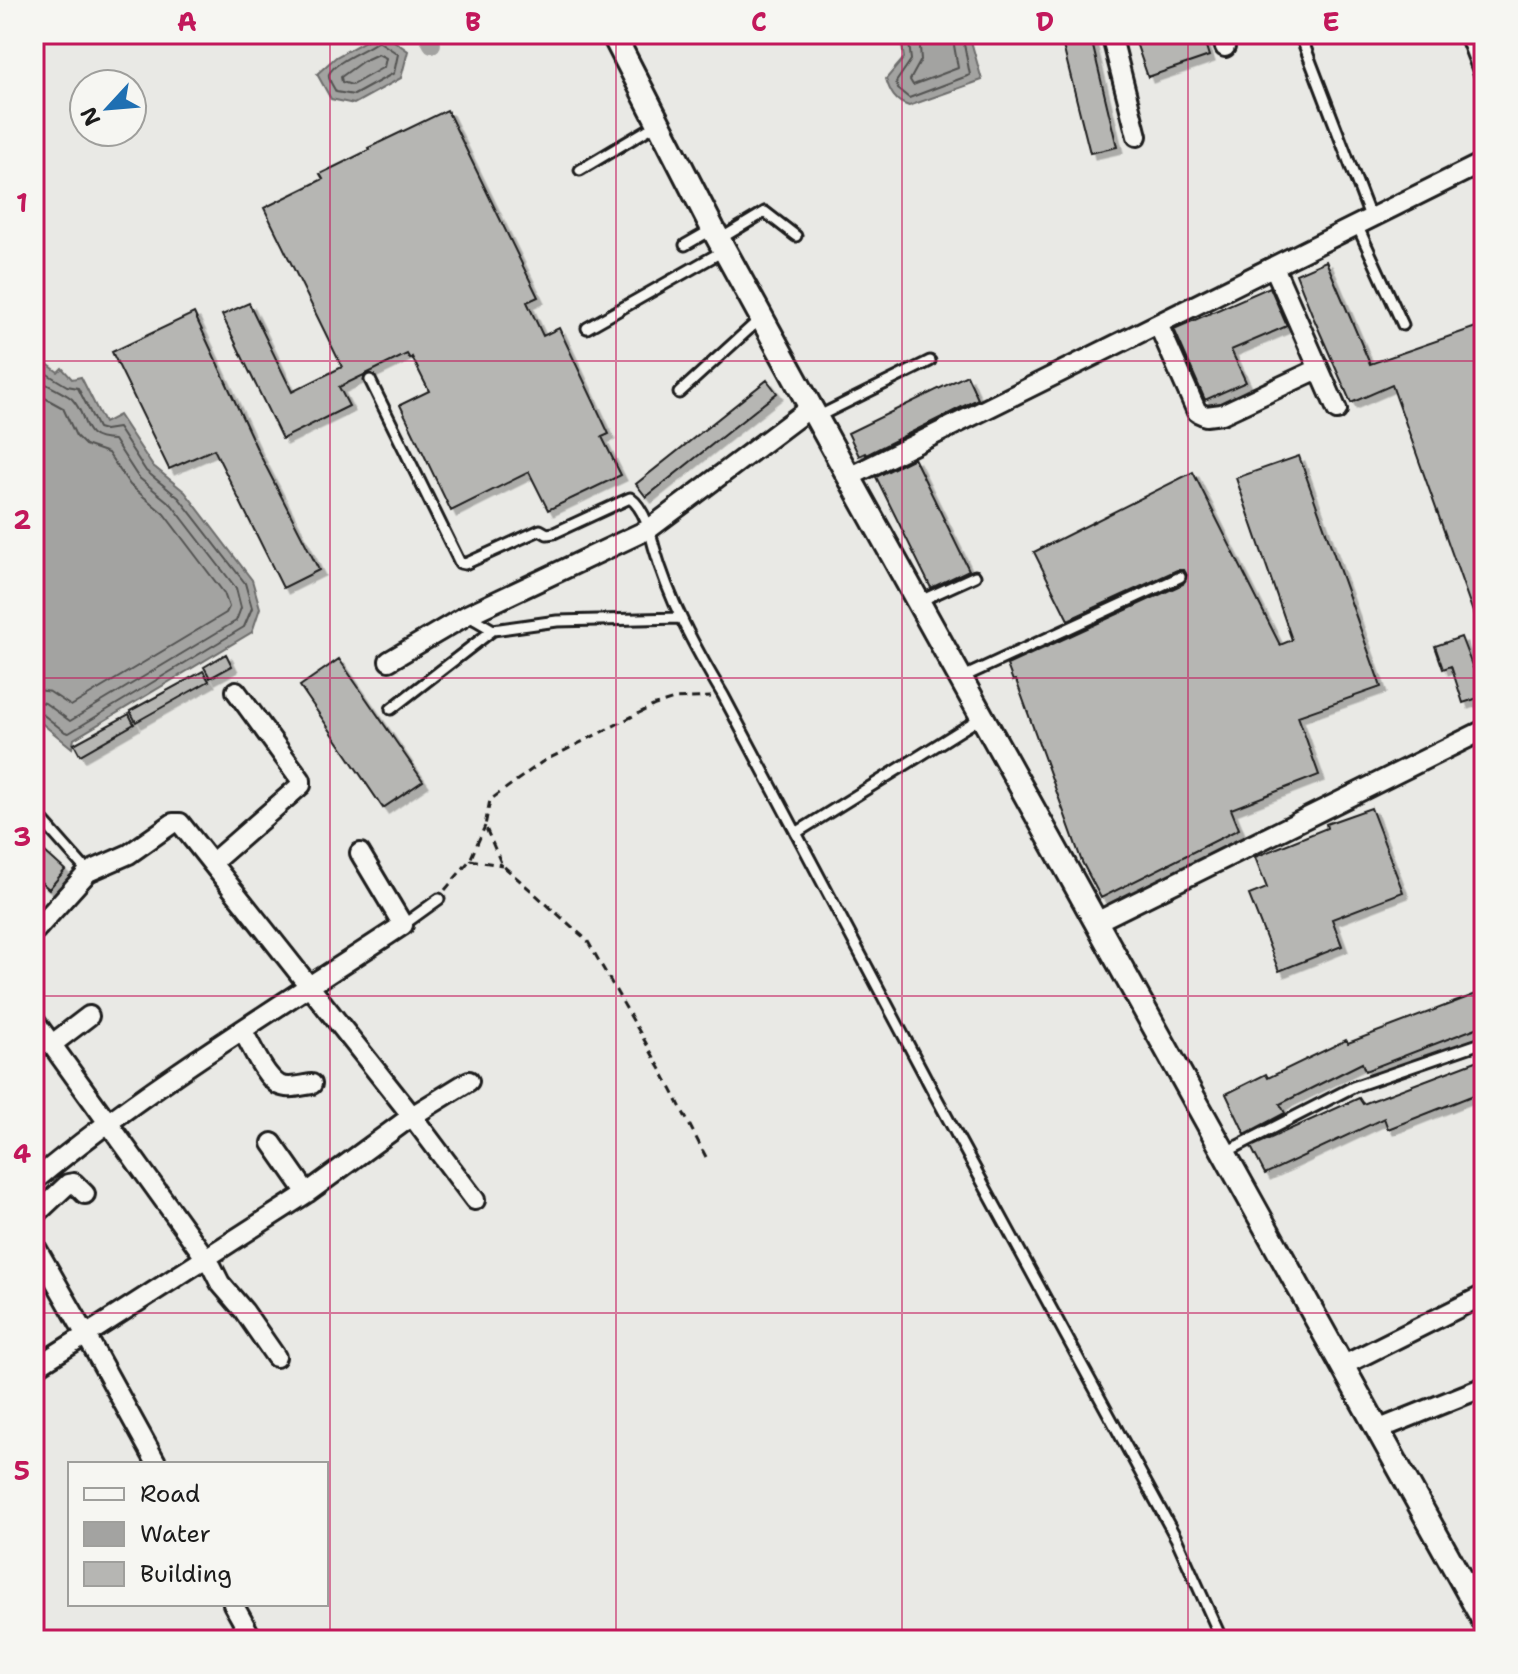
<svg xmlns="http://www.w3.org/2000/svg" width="1518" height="1674" font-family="'Shantell Sans',sans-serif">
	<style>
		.water { fill: #a3a3a1; stroke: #6d6d6c; stroke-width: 2 }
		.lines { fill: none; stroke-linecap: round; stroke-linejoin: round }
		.shore { stroke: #525251; stroke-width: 2 }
		.canal { stroke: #a3a3a1; stroke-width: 18 }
		.building { fill: #b6b6b3; stroke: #1c1c1c; stroke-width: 2; filter: url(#shadow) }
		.service-casing { stroke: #1c1c1c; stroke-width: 15 }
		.minor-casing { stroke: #1c1c1c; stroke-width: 24 }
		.tertiary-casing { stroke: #1c1c1c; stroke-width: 28 }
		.path { stroke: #1c1c1c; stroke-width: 3; stroke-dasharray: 8 6; stroke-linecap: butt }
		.service { stroke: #f6f6f2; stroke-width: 9 }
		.minor { stroke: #f6f6f2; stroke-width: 18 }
		.tertiary { stroke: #f6f6f2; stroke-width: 22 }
		.grid { fill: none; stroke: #c2185b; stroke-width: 2; stroke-opacity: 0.55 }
		.neatline { fill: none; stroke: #c2185b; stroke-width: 3 }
		.grid-label { font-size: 26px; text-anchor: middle; font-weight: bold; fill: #c2185b }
	</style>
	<defs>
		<filter id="shadow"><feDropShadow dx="5.5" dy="5.5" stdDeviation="0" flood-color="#0004"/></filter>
	</defs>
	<rect width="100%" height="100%" fill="#e9e9e5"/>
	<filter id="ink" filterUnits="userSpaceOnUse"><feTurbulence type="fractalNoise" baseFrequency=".0125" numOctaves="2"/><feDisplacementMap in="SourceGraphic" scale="16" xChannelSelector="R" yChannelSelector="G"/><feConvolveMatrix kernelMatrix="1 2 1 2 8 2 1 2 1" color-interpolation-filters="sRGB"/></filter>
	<g filter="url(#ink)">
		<path class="water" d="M 900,34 L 969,34 L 982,80 L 909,106 C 895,102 890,92 886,79 L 904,58 Z
			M 374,36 L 387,36 L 408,51 L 401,78 L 354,104 L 331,99 L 317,74 L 336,57 Z
			M 38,357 L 58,372 L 62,368 L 72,379 L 81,377 L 104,423 L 119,415 L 152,465 L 185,492 L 252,580 L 260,608 L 252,632 L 74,739 L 72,748 L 34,717 L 34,361 Z"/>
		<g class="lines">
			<path class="shore" d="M 908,34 L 911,60 L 896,82 L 898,89 L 909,98 L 970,75 L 962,34
				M 919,34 L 921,60 L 910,80 L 913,85 L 958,68 L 952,34
				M 378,41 L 398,54 L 394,73 L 354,95 L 336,92 C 334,87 327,79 329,74 C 335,61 367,50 378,41 Z
				M 378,54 L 386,58 L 384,67 L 352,85 L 342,82 L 341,77 L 363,61 Z
				M 34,366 L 67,386 L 78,388 L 98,428 L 105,430 L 118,428 L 146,471 L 179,498 L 245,583 L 252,608 L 244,627 L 69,733 L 65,732 L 41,713 L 34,712
				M 34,377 C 44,384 66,393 72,399 C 91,419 77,439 114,440 L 138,477 L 172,505 L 236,588 L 241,608 L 236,621 L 70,721 L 45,703 L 34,701
				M 34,392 L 63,408 L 76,436 L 85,445 L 108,453 L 130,485 L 164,514 L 224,593 L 229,607 L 226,613 L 71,706 L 50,692 L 34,689"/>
			<path class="canal" d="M 427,34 L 432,44"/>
		</g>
		<path class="building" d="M 1060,34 L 1090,34 L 1117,147 L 1090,153 Z
			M 1133,34 L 1202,34 L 1209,56 L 1148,77 Z
			M 447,110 L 538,297 L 527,302 L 543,336 L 559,328 L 609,434 L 602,437 L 621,475 L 548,510 L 529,472 L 451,511 L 400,405 L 429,391 L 412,357 L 410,359 L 407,354 L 339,387 L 349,406 L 282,439 L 222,315 L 249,303 L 292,392 L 342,367 L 264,208 L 323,179 L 320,174 L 369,150 L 368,148 Z
			M 1326,261 L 1370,364 L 1476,327 L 1484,350 L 1484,643 L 1392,385 L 1351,403 L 1314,319 L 1296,274 Z
			M 1270,287 L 1287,326 L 1231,350 L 1246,382 L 1205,400 L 1174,329 Z
			M 194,313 L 257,449 L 319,570 L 283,588 L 214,449 L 169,469 L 112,352 Z
			M 967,375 L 978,399 L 866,455 L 865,453 L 859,456 L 848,433 Z
			M 767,380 L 777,393 L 646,497 L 636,484 Z
			M 1299,456 L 1381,687 L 1298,716 L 1319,775 L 1231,809 L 1239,829 L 1101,898 L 1082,862 L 1016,680 L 1013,681 L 1007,665 L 1183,584 L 1187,575 L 1184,570 L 1177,570 L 1068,620 L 1034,552 L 1193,472 L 1280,645 L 1292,640 L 1236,478 Z
			M 914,458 L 969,570 L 931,588 L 876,477 Z
			M 1461,637 L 1473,668 L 1484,664 L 1484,696 L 1463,703 L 1451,666 L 1443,669 L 1435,646 Z
			M 226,654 L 232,666 L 210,678 L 204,667 Z
			M 339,659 L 423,781 L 383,808 L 300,686 Z
			M 203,671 L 209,681 L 136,722 L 130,711 Z
			M 129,714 L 134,724 L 80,755 L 74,744 Z
			M 1371,808 L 1403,892 L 1332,919 L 1342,946 L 1279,971 L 1249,895 L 1267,888 L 1255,857 L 1327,828 L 1326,824 Z
			M 34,842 L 65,870 L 49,889 L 34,876 Z
			M 1484,991 L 1484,1025 L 1365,1071 L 1362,1063 L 1280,1104 L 1285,1113 L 1245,1134 L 1226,1094 L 1266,1074 L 1268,1078 L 1346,1040 L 1348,1043 Z
			M 1484,1058 L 1484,1091 L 1388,1129 L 1384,1118 L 1265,1174 L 1251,1147 L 1359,1098 L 1363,1104 Z"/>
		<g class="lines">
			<g class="service-casing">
				<path id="service" d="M 1300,34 L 1371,219
					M 580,170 L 659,123
					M 1357,225 L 1403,325
					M 720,239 L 765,212 L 796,236
					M 685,245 L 713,229
					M 587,328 L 723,251
					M 370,380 L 460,563 L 465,564 L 540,530 L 547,534 L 554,533 L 630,498 C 644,508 650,531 654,547 C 669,600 695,648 723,695 L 935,1095 L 1176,1538 L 1222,1640
					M 679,393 L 760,319
					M 817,417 L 930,361
					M 920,601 L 975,576
					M 469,616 L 493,630 L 557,621 L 681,618
					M 961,678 L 1180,577
					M 391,709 L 493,630
					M 34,811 L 88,872
					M 796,833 L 982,717
					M 403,925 L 439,899
					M 1224,1153 L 1353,1087 L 1484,1042"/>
			</g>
			<g class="minor-casing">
				<path id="minor" d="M 1111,34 L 1137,136
					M 1221,34 L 1225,47
					M 1469,34 L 1484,73
					M 1274,267 L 1337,410
					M 1158,324 L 1197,412 L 1206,416 L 1222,414 L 1318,369
					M 849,477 L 1484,162
					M 389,661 L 467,615 L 649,529 L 811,407
					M 213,862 L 301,785 L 301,780 L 236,691
					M 1096,922 L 1484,730
					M 34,932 L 88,872 L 129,854 L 173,823 L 180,823 L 412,1116 L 475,1200
					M 34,1020 L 212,1267 L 220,1283 L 244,1311 L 276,1357
					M 242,1030 C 252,1046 263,1075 279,1085 C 289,1090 302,1085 312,1084
					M 51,1045 L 89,1016
					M 272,1143 L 307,1193
					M 34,1181 C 149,1085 279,1007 403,925 L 360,853
					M 34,1216 L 68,1184 L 74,1183 L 85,1194
					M 34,1244 L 86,1335 L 34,1368
					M 1342,1366 L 1484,1295
					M 1377,1430 L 1484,1387
					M 157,1464 L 86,1335 L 307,1193 L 412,1116 L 469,1081
					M 233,1604 L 253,1640"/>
			</g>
			<g class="tertiary-casing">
				<path id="tertiary" d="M 613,34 L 713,229 L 849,477 L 1484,1621"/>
			</g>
			<path class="path" d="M 470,860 L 502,865
				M 445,890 L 470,860 L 485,826
				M 706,1157 L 663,1073 L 587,940 L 502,865 L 485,826 L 490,800 L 542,762 L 655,705 L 674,699 L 711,697"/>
			<use href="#service" class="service"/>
			<use href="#minor" class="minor"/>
			<use href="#tertiary" class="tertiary"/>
		</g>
	</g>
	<path class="grid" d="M 330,34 L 330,1640M 616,34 L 616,1640M 902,34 L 902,1640M 1188,34 L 1188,1640M 34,361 L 1484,361M 34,678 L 1484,678M 34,996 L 1484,996M 34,1313 L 1484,1313"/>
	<rect width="1518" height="1674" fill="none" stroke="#f6f6f2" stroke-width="88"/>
	<rect x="68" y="1462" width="260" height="144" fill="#f6f6f2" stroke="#9f9f9c" stroke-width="2"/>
	<rect x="84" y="1488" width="40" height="12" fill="#f6f6f2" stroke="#9f9f9c" stroke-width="2"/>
	<text x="140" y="1502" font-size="24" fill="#1c1c1c">Road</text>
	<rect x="84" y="1522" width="40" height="24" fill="#a3a3a1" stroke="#9f9f9c" stroke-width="2"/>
	<text x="140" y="1542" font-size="24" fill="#1c1c1c">Water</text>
	<rect x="84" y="1562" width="40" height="24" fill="#b6b6b3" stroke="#9f9f9c" stroke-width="2"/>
	<text x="140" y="1582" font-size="24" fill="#1c1c1c">Building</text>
	<g transform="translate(108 108) rotate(244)"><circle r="38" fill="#f6f6f2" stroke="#9f9f9c" stroke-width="2"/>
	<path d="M0-6L14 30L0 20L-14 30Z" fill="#1f6fb2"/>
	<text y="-12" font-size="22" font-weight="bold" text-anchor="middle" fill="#1c1c1c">N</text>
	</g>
	<rect x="44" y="44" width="1430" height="1586" class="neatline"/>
	<g class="grid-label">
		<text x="187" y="31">A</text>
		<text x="473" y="31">B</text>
		<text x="759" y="31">C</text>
		<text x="1045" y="31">D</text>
		<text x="1331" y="31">E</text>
		<text x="22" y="212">1</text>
		<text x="22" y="529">2</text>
		<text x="22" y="846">3</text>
		<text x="22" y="1163">4</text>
		<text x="22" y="1480">5</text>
	</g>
</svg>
